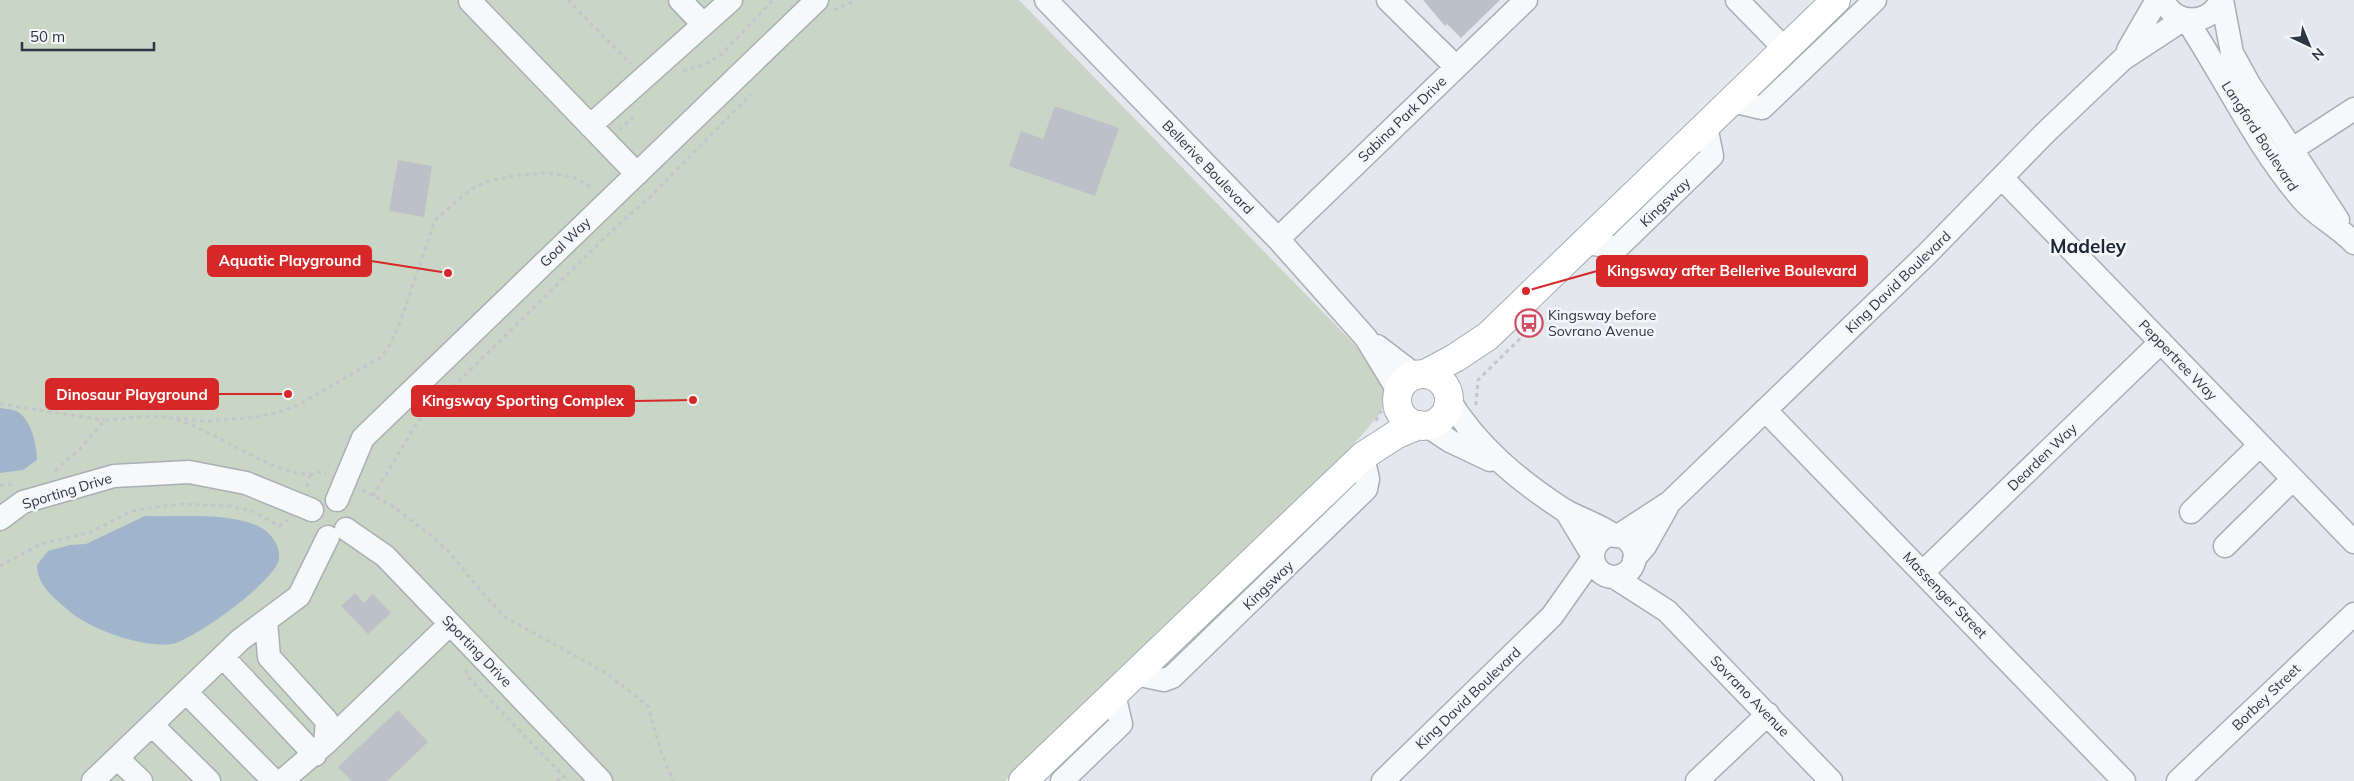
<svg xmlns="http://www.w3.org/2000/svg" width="2354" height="781" font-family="Mulish,sans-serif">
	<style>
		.green { fill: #c9d6c5 }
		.water { fill: #a0b5cb }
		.building { fill: #bbc0c9 }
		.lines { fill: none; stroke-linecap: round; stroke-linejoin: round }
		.minor-casing { stroke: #a9aeb6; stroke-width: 25 }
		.major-casing { stroke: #a3abb7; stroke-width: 30 }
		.path { stroke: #c2c5cb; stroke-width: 3; stroke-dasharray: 4 4; stroke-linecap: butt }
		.minor { stroke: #f7f8fa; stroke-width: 22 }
		.major { stroke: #fff; stroke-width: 28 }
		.labels { text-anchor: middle; stroke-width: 5; stroke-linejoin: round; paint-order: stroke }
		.street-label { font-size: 14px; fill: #2b3544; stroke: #f4f6f9 }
		.poi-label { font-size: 14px; fill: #2b3544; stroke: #f4f6f9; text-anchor: start }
		.district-label { font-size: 19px; font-weight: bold; fill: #1d2635; stroke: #f4f6f9 }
		.leader { fill: none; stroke: #d62828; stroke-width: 2 }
		.callout-dot { fill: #d62828; stroke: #f4f6f9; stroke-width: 2 }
		.callout { fill: #d62828; stroke: #d62828; stroke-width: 2 }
		.callout-label { font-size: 15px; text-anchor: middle; font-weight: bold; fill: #fff }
	</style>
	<rect width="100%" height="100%" fill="#e4e7ec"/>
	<path class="green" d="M 0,0 L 1019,0 L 1393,384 L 1379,415 L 1347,452 L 1005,781 L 0,781 Z"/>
	<path class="water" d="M 0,408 C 5,409 11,409 16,411 C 31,418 37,445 37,460 L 23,470 L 0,473 Z
		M 145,516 C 178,517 228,512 258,526 C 270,531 281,546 279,559 C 276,581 192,641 171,644 C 142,648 89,629 68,610 C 54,598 37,585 37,565 L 48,551 L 70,545 L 86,544 Z"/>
	<path class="building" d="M 1423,0 L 1500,0 L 1461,38 L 1447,24 L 1445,26 Z
		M 1055,106 L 1119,128 L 1095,196 L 1009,166 L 1021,131 L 1043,139 Z
		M 398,160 L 432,166 L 424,217 L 389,211 Z
		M 355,593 L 364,603 L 373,594 L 391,613 L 368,634 L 341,606 Z
		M 398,710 L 428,742 L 387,781 L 352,781 L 338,767 Z"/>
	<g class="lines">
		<g class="minor-casing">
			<path id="minor" d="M 680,0 L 703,24
				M 1046,0 L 1278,239 L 1366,338 L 1399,392
				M 1388,0 L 1456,67
				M 1737,0 L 1785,49
				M 2163,0 C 2175,26 2209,26 2221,0
				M 2222,0 L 2232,53 L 2249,84 L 2338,220
				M 470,1 L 637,174
				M 2186,19 C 2225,78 2255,144 2302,199 C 2316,216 2338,226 2354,243
				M 2128,50 L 2157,0
				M 1732,101 L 1762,108 L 1875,0
				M 590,126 L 731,0
				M 2291,150 L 2354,109
				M 2002,178 L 2354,542
				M 1278,239 L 1526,0
				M 1587,243 L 1617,248 L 1712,156 L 1706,126
				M 1377,346 L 1415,375
				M 1449,400 C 1478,447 1518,480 1564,510 C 1580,519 1598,524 1615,536
				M 1765,410 L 2124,781
				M 1426,425 L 1450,441 L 1490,460
				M 337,500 L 363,438 L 817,0
				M 1566,511 L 1593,556
				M 2191,512 L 2260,445
				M 0,519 L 23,502 L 114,476 L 189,472 L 246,483 L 312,510
				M 346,529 L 385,556 L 601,781
				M1593 556a21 21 0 1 1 42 0a21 21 0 1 1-42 0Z
				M 1618,536 L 1670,502 L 1927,254 L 2045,133 L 2123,59 L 2184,19
				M 2225,546 L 2293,479
				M 1634,559 L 1645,546 L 1667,507
				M 1923,572 L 2161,342
				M 1614,577 L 1667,611 L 1831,781
				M 266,621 L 269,657 L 327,721 L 325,744 L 282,781
				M 223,657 L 315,755
				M 1135,674 L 1164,680 L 1172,677 L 1366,489 L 1368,479 L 1363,456
				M 186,692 L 274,781
				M 152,725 L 209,781
				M 325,744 L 450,624
				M 117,758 L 141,781
				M 93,781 L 240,640 L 299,596 L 328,537
				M 1062,781 L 1121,724 L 1114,694
				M 1383,781 L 1552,616 L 1593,558
				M 1697,781 L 1768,714
				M 2178,781 L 2354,614"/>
		</g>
		<g class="major-casing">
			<path id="major" d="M 1425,374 L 1455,358 L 1488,336 L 1836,0
				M1397 400a26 26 0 1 1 52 0a26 26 0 1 1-52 0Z
				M 1023,781 L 1363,456 L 1397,434 L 1419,425"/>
		</g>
		<path class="path" d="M 568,0 L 631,64
			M 834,10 L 856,0
			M 683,71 L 704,65 L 723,53 L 773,0
			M 619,130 L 634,116
			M 0,404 L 104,420
			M 1476,405 L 1478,380 L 1532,327
			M 176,418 L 205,421 L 248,418 L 277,413 L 298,405 L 380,358 L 390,344 L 399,326 L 435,220 L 471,189 L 489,181 L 518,175 L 547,173 L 573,177 L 593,188
			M 1376,421 L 1382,409 L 1387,416
			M 55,471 L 79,450 L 105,420 C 125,419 150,414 170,418 C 211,425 284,486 320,472 L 326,474
			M 0,485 L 14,484
			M 307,487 L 310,475
			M 362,490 L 391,505 L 429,534 L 449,552 L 486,597 L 505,617 L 606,673 L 648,706 L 660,749 L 673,781
			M 373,496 L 418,421 L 622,221 L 648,199 L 751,94
			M 0,566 L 41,544 L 91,532 L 132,511 L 154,507 L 182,504 L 230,506 L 252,511 L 279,526 L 288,520
			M 466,670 L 467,676 L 568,781
			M 557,781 L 563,775"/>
		<use href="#minor" class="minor"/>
		<use href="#major" class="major"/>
	</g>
	<defs>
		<g id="bus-ring" transform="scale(1.4375)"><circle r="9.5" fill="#f4f6f9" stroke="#cf4b60" stroke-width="1.5"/><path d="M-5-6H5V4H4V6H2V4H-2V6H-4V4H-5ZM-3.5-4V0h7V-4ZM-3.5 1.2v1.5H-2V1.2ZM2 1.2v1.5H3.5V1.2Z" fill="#cf4b60"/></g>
	</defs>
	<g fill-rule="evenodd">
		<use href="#bus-ring" x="1529" y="323"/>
	</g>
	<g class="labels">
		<g class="street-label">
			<text transform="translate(1402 119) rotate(-44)" y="5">Sabina Park Drive</text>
			<text transform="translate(2260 136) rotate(57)" y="5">Langford Boulevard</text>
			<text transform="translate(1208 167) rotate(46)" y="5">Bellerive Boulevard</text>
			<text transform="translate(1665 202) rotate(-44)" y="5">Kingsway</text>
			<text transform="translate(565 242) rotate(-44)" y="5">Goal Way</text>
			<text transform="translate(1898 282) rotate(-44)" y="5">King David Boulevard</text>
			<text transform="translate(2178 360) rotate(46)" y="5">Peppertree Way</text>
			<text transform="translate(2042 457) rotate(-44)" y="5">Dearden Way</text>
			<text transform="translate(67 491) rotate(-17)" y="5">Sporting Drive</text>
			<text transform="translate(1268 585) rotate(-44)" y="5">Kingsway</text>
			<text transform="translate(1945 595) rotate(46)" y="5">Massenger Street</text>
			<text transform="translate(477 651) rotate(46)" y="5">Sporting Drive</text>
			<text transform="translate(1750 696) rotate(46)" y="5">Sovrano Avenue</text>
			<text transform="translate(2266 697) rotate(-44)" y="5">Borbey Street</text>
			<text transform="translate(1468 698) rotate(-44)" y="5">King David Boulevard</text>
		</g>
		<g class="poi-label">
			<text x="1548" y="320">Kingsway before<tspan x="1548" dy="16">Sovrano Avenue</tspan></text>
		</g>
		<g class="district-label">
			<text x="2088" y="253">Madeley</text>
		</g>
	</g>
	<path class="leader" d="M448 273L371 261M1526 291L1597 271M288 394L218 394M693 400L634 401"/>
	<g class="callout-dot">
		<circle cx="448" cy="273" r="5"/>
		<circle cx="1526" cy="291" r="5"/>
		<circle cx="288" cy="394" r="5"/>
		<circle cx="693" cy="400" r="5"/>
	</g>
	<g class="callout">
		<rect x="208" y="246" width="163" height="30" rx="5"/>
		<rect x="1597" y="256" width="270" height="30" rx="5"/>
		<rect x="46" y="379" width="172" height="30" rx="5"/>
		<rect x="412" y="386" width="222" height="30" rx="5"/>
	</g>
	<g class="callout-label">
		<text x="290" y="266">Aquatic Playground</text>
		<text x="1732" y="276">Kingsway after Bellerive Boulevard</text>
		<text x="132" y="400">Dinosaur Playground</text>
		<text x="523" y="406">Kingsway Sporting Complex</text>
	</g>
	<g transform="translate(2309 45) rotate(136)" stroke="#f4f6f9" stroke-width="4" paint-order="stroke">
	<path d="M0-4L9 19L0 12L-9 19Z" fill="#2b3544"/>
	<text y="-8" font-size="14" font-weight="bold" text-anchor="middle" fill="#2b3544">N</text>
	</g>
	<path d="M22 42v8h132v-8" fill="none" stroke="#2b3544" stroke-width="2.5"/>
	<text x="30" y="42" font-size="15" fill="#2b3544" stroke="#f4f6f9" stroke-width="4" paint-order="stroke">50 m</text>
</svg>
